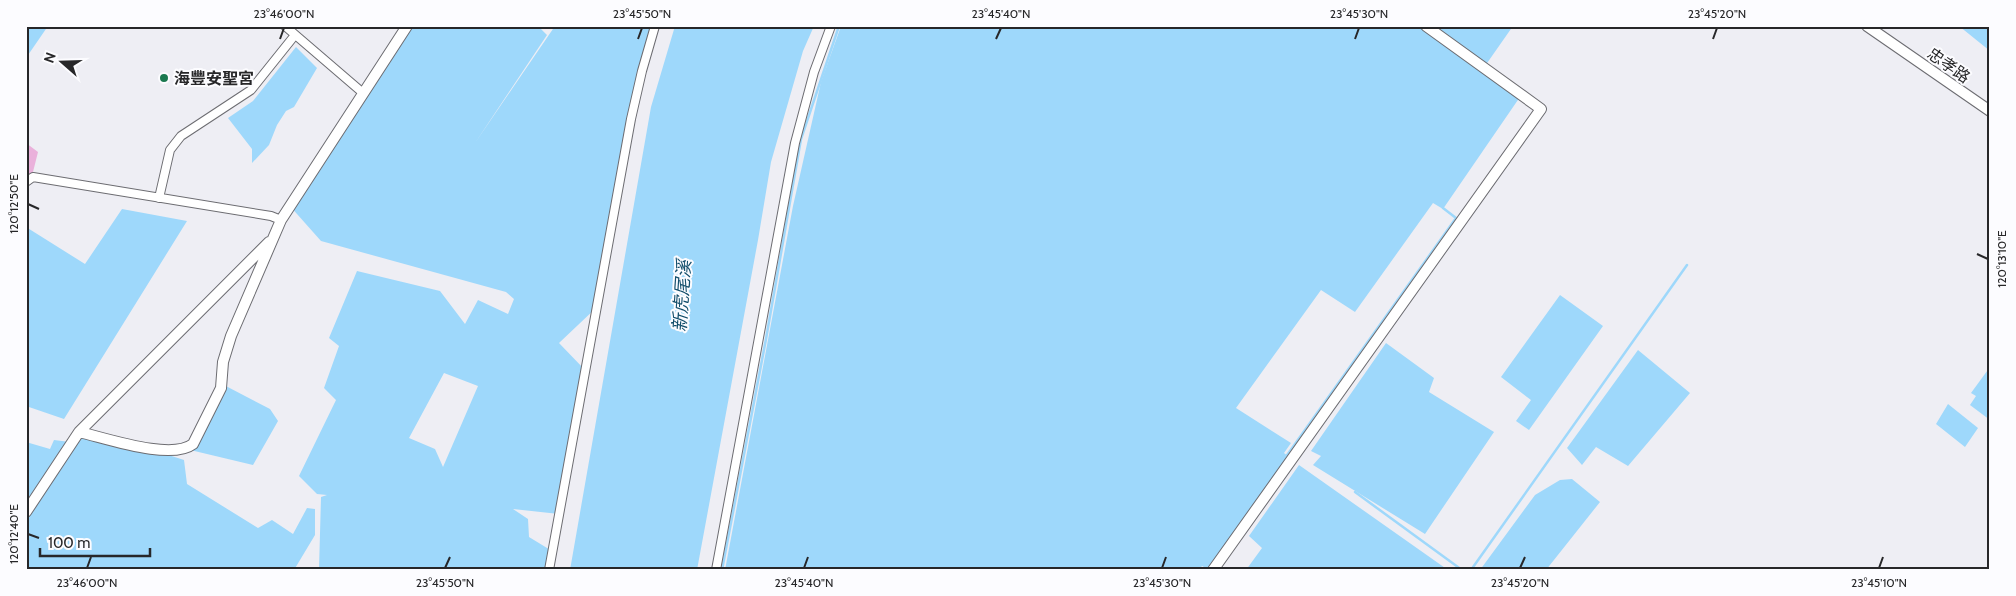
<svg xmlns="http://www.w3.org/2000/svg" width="2016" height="596" font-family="Cabin,'Noto Sans TC',sans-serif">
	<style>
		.green { fill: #eab1db }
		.water { fill: #9ed8fb; fill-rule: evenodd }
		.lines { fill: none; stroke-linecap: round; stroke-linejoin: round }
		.stream { stroke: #9ed8fb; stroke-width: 2.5 }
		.minor-casing { stroke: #6c6c71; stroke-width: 10 }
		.tertiary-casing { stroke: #6c6c71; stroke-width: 12 }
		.minor { stroke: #fff; stroke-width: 8 }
		.tertiary { stroke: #fff; stroke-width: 10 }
		.ticks { fill: none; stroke: #272729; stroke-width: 2 }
		.poi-dot { fill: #1a784f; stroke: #fcfcff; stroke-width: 2 }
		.labels { text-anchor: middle; stroke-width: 4; stroke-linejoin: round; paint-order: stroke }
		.street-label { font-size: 16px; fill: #272729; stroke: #fcfcff }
		.poi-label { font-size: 16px; font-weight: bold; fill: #272729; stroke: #fcfcff; text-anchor: start }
		.water-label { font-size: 18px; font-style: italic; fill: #134e6b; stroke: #fcfcff }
		.neatline { fill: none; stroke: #272729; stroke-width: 2 }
		.ticks-label { font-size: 12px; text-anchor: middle; fill: #272729 }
	</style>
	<rect width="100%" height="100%" fill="#eeeef4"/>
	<path class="green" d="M 26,143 L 38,152 L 32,176 L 26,180 Z"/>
	<path class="water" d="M 26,26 L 48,26 L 26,58 Z
		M 392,26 L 538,26 L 547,35 L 475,143 L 555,26 L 656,26 L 632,115 L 597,307 L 559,343 L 585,370 L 559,514 L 513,509 L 528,519 L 529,537 L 552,551 L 549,570 L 319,570 L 321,497 L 327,495 L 317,494 L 299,476 L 336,400 L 324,388 L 339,346 L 329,338 L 357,271 L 440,291 L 465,324 L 478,300 L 508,314 L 514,299 L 506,292 L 321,241 L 289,205 L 403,32 ZM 444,373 L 478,386 L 443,467 L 435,449 L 409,438 Z
		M 675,26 L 814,26 L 803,51 L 771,162 L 758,240 L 697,570 L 570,570 L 651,107 Z
		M 841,26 L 1513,26 L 1485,66 L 1522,94 L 1443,209 L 1433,203 L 1355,312 L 1321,290 L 1236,408 L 1291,443 L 1284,453 L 1288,456 L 1208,569 L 1202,566 L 1199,570 L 725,570 L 793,206 L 821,82 Z
		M 1959,26 L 1990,26 L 1990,51 Z
		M 296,47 L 317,68 L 294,107 L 286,111 L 277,125 L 269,145 L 252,163 L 252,149 L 228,118 L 253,101 Z
		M 122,209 L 187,221 L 64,419 L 26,406 L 26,227 L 85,264 Z
		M 1560,295 L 1603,326 L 1529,430 L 1516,421 L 1531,400 L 1501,377 Z
		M 1386,343 L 1434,378 L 1429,392 L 1494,432 L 1425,534 L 1313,465 L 1321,456 L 1311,451 Z
		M 1638,350 L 1690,393 L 1628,466 L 1596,447 L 1582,465 L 1567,448 Z
		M 1990,367 L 1990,420 L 1970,405 L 1976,396 L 1971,393 Z
		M 222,384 L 270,409 L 278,421 L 253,465 L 186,449 Z
		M 1948,404 L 1978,428 L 1965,447 L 1936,424 Z
		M 79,431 L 122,440 L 184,460 L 187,484 L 258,528 L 272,520 L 293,534 L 307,508 L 315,509 L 315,535 L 294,570 L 26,570 L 26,512 Z
		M 54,440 L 70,442 L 26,511 L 26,442 L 50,449 Z
		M 1299,465 L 1448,570 L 1246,570 L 1262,548 L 1249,536 Z
		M 1572,479 L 1600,502 L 1546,570 L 1480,570 L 1535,495 L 1560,480 Z"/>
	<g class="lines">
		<path class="stream" d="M 1285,458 L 1456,218 L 1443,208
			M 1355,492 L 1462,570
			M 722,570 L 766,339 L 801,139 L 839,26
			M 1471,570 L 1687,265"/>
		<g class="minor-casing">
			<path id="minor" d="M 285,26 L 363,93
				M 26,182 L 33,177 L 271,216 L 281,220
				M 159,198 L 170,150 L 181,136 L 251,90 L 295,35
				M 549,570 L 631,119 L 642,71 L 655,26
				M 716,570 L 795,143 L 814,72 L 831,26"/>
		</g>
		<g class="tertiary-casing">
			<path id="tertiary" d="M 1867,26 L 1990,111
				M 79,432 L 269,242
				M 26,512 L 79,432 C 106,438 171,461 193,444 L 221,388 L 223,362 L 231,336 L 281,220 L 407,26
				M 1213,570 L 1541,109 L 1426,26"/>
		</g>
		<use href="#minor" class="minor"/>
		<use href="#tertiary" class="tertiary"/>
	</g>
	<path class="ticks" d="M 280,39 L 284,28M 638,39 L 642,28M 996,39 L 1001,28M 1355,39 L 1359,28M 1713,39 L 1717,28M 28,204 L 39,209M 1977,254 L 1988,259M 28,534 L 39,538M 87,568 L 91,557M 445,568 L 450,557M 804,568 L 808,557M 1162,568 L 1166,557M 1520,568 L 1525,557M 1879,568 L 1883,557"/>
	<circle class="poi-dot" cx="164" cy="78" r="5"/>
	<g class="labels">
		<g class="street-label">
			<text transform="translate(1949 65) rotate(35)" y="6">忠孝路</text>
		</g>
		<g class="poi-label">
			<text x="174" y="84">海豐安聖宮</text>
		</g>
		<g class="water-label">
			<text transform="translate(682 296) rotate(-86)" y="6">新虎尾溪</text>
		</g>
	</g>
	<rect width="2016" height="596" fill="none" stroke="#fcfcff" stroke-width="55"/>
	<g transform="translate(62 62) rotate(290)" stroke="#fcfcff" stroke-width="4" paint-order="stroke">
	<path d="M0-4L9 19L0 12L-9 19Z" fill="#272729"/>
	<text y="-8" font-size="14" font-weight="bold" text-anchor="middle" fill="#272729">N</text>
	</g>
	<path d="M40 548v8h110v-8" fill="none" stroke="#272729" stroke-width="2.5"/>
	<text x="48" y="548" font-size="15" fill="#272729" stroke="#fcfcff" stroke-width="4" paint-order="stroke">100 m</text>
	<rect x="28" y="28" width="1960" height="540" class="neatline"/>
	<g class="ticks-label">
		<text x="284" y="18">23°46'00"N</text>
		<text x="642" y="18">23°45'50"N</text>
		<text x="1001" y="18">23°45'40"N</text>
		<text x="1359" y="18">23°45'30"N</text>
		<text x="1717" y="18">23°45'20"N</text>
		<text transform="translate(14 204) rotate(-90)" y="4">120°12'50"E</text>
		<text transform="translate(2002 259) rotate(-90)" y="4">120°13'10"E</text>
		<text transform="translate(14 534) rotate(-90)" y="4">120°12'40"E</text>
		<text x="87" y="587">23°46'00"N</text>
		<text x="445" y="587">23°45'50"N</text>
		<text x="804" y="587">23°45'40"N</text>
		<text x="1162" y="587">23°45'30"N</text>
		<text x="1520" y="587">23°45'20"N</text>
		<text x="1879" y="587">23°45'10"N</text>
	</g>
</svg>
